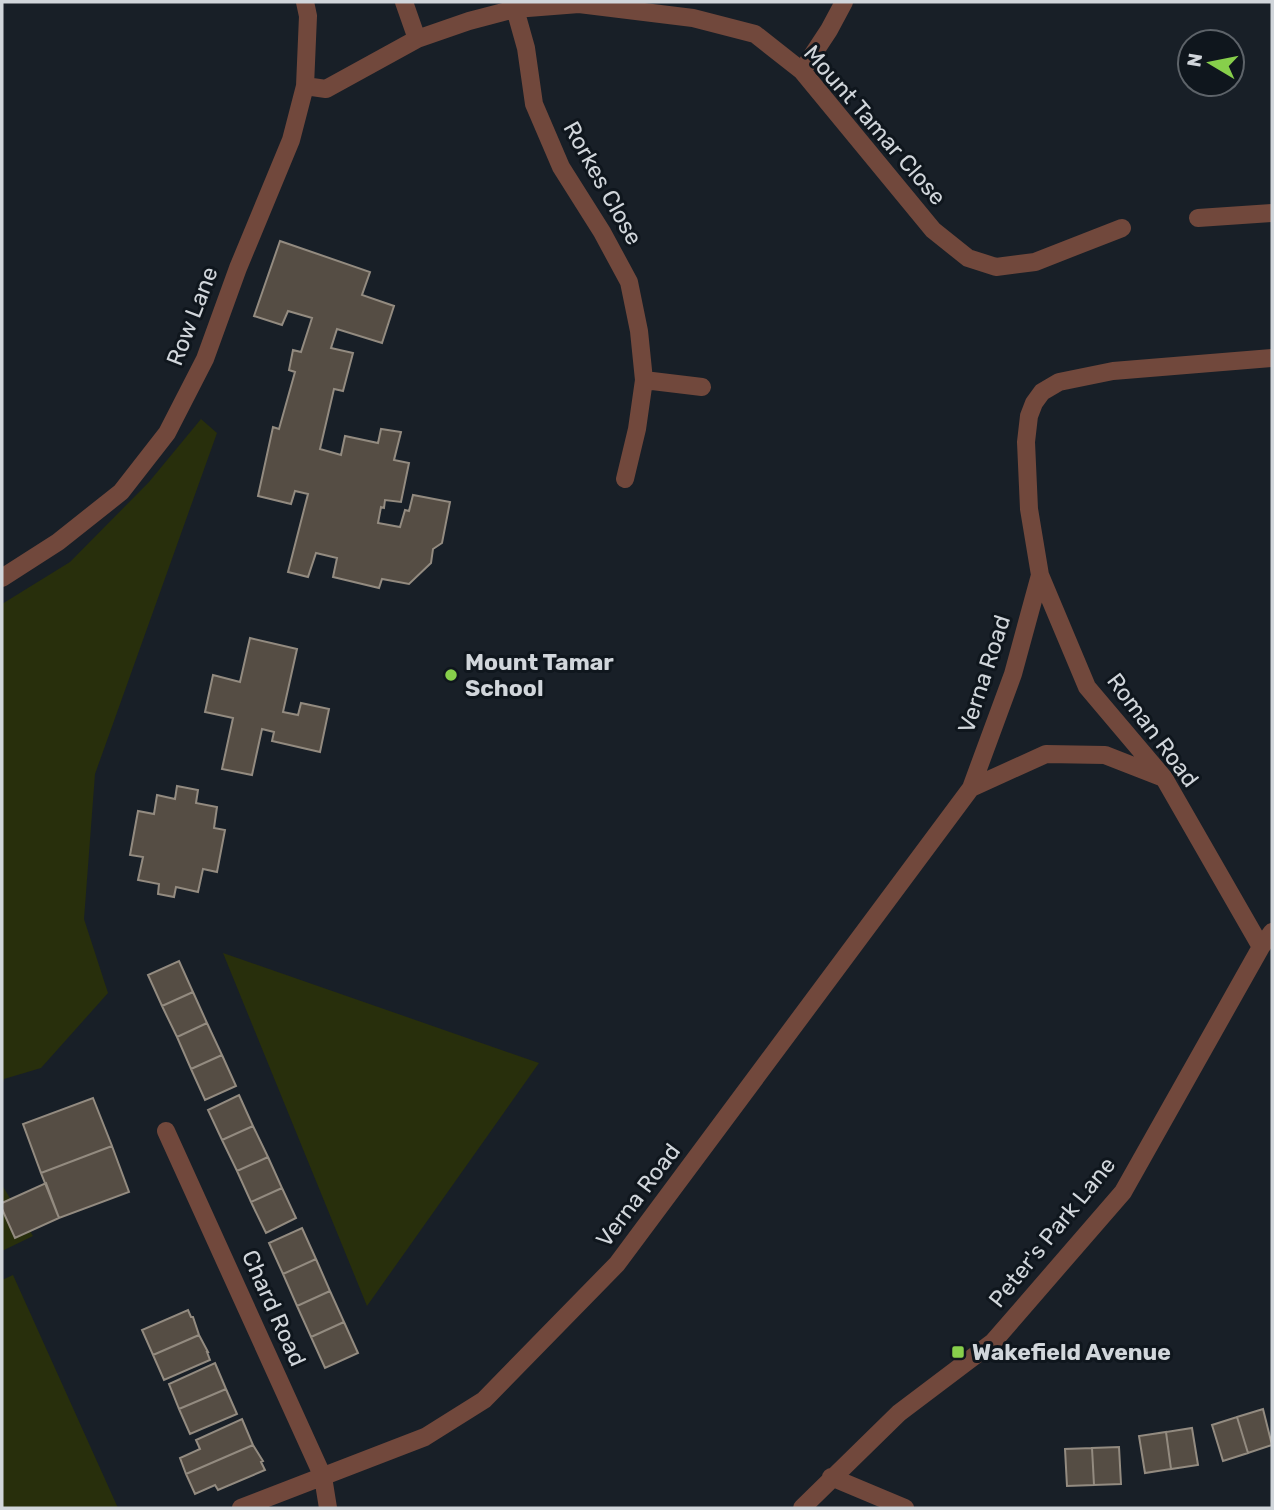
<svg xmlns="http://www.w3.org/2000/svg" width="1274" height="1510" font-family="Rubik,sans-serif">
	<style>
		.green { fill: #282f0c }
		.building { fill: #554d44; stroke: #938b80; stroke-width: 2 }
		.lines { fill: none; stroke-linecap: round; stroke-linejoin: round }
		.minor { stroke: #71483c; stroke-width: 18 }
		.poi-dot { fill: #87cf4b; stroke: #0f161d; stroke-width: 2.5 }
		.labels { text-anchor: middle; stroke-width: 6; stroke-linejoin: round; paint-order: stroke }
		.street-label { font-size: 23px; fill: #d1d6db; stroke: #0f161d }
		.poi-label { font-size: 23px; font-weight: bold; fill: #d1d6db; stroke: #0f161d; text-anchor: start }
	</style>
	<rect width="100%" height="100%" fill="#181f27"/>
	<path class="green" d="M 201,419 L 217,433 L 95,774 L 84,919 L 108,993 L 41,1068 L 4,1079 L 2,1086 L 2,604 L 70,562 L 149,482 Z
		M 223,953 L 539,1063 L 367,1306 Z
		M 2,1185 L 33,1236 L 2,1251 Z
		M 13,1275 L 118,1508 L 2,1508 L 2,1280 Z"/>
	<path class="building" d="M 280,241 L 370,272 L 362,295 L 394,306 L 382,343 L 337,329 L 331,348 L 353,353 L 343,391 L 334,389 L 320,449 L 341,455 L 345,436 L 378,443 L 381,429 L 401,432 L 394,460 L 409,463 L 401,502 L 385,500 L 384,508 L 381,507 L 378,523 L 400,527 L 405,510 L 409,511 L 413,495 L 450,502 L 442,543 L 433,549 L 431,563 L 409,584 L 382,579 L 379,588 L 333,577 L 337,558 L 316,553 L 308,577 L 288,572 L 308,494 L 295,491 L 291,504 L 258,496 L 273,427 L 279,429 L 295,372 L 289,370 L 293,350 L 301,352 L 312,318 L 288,311 L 282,325 L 254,316 Z
		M 250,638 L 297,649 L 283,712 L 298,715 L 301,703 L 329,709 L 320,752 L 272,741 L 274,732 L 262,729 L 252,775 L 222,769 L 233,718 L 205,712 L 213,675 L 240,682 Z
		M 177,786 L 198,790 L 196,803 L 217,807 L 214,828 L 225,830 L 217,872 L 203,869 L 198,892 L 176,887 L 174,897 L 158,894 L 159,884 L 138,880 L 143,857 L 130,855 L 138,811 L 154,814 L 157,795 L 175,799 Z
		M 179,961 L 193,992 L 162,1006 L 148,975 Z
		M 193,992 L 207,1023 L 177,1037 L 162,1006 Z
		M 207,1023 L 222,1055 L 191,1069 L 177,1037 Z
		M 222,1055 L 236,1086 L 205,1100 L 191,1069 Z
		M 239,1095 L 253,1126 L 222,1140 L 208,1110 Z
		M 93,1098 L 112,1146 L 41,1173 L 23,1124 Z
		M 253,1126 L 268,1157 L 237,1171 L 222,1140 Z
		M 112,1146 L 129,1192 L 59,1218 L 41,1173 Z
		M 268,1157 L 282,1188 L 251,1202 L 237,1171 Z
		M 46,1183 L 59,1218 L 15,1238 L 2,1209 L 2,1203 Z
		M 282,1188 L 296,1218 L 266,1233 L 251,1202 Z
		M 302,1228 L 316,1259 L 283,1274 L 269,1243 Z
		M 316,1259 L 330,1291 L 297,1306 L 283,1274 Z
		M 330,1291 L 344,1322 L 311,1337 L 297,1306 Z
		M 188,1310 L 191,1317 L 193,1317 L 199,1335 L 153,1355 L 142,1330 Z
		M 344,1322 L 358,1353 L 325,1368 L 311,1337 Z
		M 199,1335 L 208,1352 L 207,1352 L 210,1360 L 164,1380 L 153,1355 Z
		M 215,1363 L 226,1389 L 179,1409 L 169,1384 Z
		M 226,1389 L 237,1414 L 190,1434 L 179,1409 Z
		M 1263,1409 L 1272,1445 L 1248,1453 L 1237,1417 Z
		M 1237,1417 L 1248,1453 L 1223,1461 L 1212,1425 Z
		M 242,1419 L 253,1445 L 186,1474 L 180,1458 L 200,1449 L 196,1440 Z
		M 1192,1428 L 1198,1465 L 1171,1469 L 1166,1432 Z
		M 1166,1432 L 1171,1469 L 1145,1473 L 1139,1436 Z
		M 253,1445 L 263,1461 L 261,1462 L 265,1470 L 218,1490 L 215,1485 L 195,1494 L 186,1474 Z
		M 1119,1447 L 1121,1484 L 1094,1485 L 1092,1448 Z
		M 1092,1448 L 1094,1485 L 1067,1486 L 1065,1449 Z"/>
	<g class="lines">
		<path class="minor" d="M 404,2 L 417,39
			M 515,9 L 526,48 L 534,104 L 561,167 L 602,232 L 629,282 L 639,331 L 644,380 L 637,429 L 625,479
			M 802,71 L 829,30 L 844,2
			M 305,86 L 326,89 L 417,39 L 469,21 L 515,9 L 579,4 L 693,18 L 755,34 L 802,71 L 933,230 L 968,258 L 996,267 L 1035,262 L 1122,228
			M 1198,218 L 1272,213
			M 644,380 L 702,387
			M 2,578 L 58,542 L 121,492 L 167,433 L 205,359 L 238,268 L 291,140 L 305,86 L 308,16 L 305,2
			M 971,788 L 1013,674 L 1040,575
			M 1261,947 L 1164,778 L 1087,687 L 1040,575 L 1029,509 L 1026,442 L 1029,416 L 1034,403 L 1042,392 L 1059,382 L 1113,371 L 1272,358
			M 166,1131 L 323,1477 L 328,1508
			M 831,1477 L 905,1508
			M 241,1508 L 425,1437 L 484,1400 L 617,1264 L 971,788 L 1046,754 L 1105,755 L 1164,778
			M 802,1508 L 899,1413 L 993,1342 L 1123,1192 L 1261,947 L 1272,932"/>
	</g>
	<g class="poi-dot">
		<circle cx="451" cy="675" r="7"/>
		<rect x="951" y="1345" width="14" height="14" rx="3.5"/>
	</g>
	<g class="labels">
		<g class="street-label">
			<text transform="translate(875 125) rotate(49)" y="8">Mount Tamar Close</text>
			<text transform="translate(603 183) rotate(61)" y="8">Rorkes Close</text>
			<text transform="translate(192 316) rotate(-69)" y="8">Row Lane</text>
			<text transform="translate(984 674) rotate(-72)" y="8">Verna Road</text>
			<text transform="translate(1153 730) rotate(53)" y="8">Roman Road</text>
			<text transform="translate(638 1195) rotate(-53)" y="8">Verna Road</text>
			<text transform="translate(1052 1232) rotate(-51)" y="8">Peter's Park Lane</text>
			<text transform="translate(274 1308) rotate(66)" y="8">Chard Road</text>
		</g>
		<g class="poi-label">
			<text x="465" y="670">Mount Tamar<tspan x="465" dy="26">School</tspan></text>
			<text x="972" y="1360">Wakefield Avenue</text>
		</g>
	</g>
	<rect width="1274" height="1510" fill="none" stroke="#d1d6db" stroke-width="7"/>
	<g transform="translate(1211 63) rotate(280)"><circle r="33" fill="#0f161d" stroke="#5d6369" stroke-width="2"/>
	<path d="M0-5L12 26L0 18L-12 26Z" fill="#87cf4b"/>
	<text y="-10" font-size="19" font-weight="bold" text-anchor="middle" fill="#d1d6db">N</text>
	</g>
</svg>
